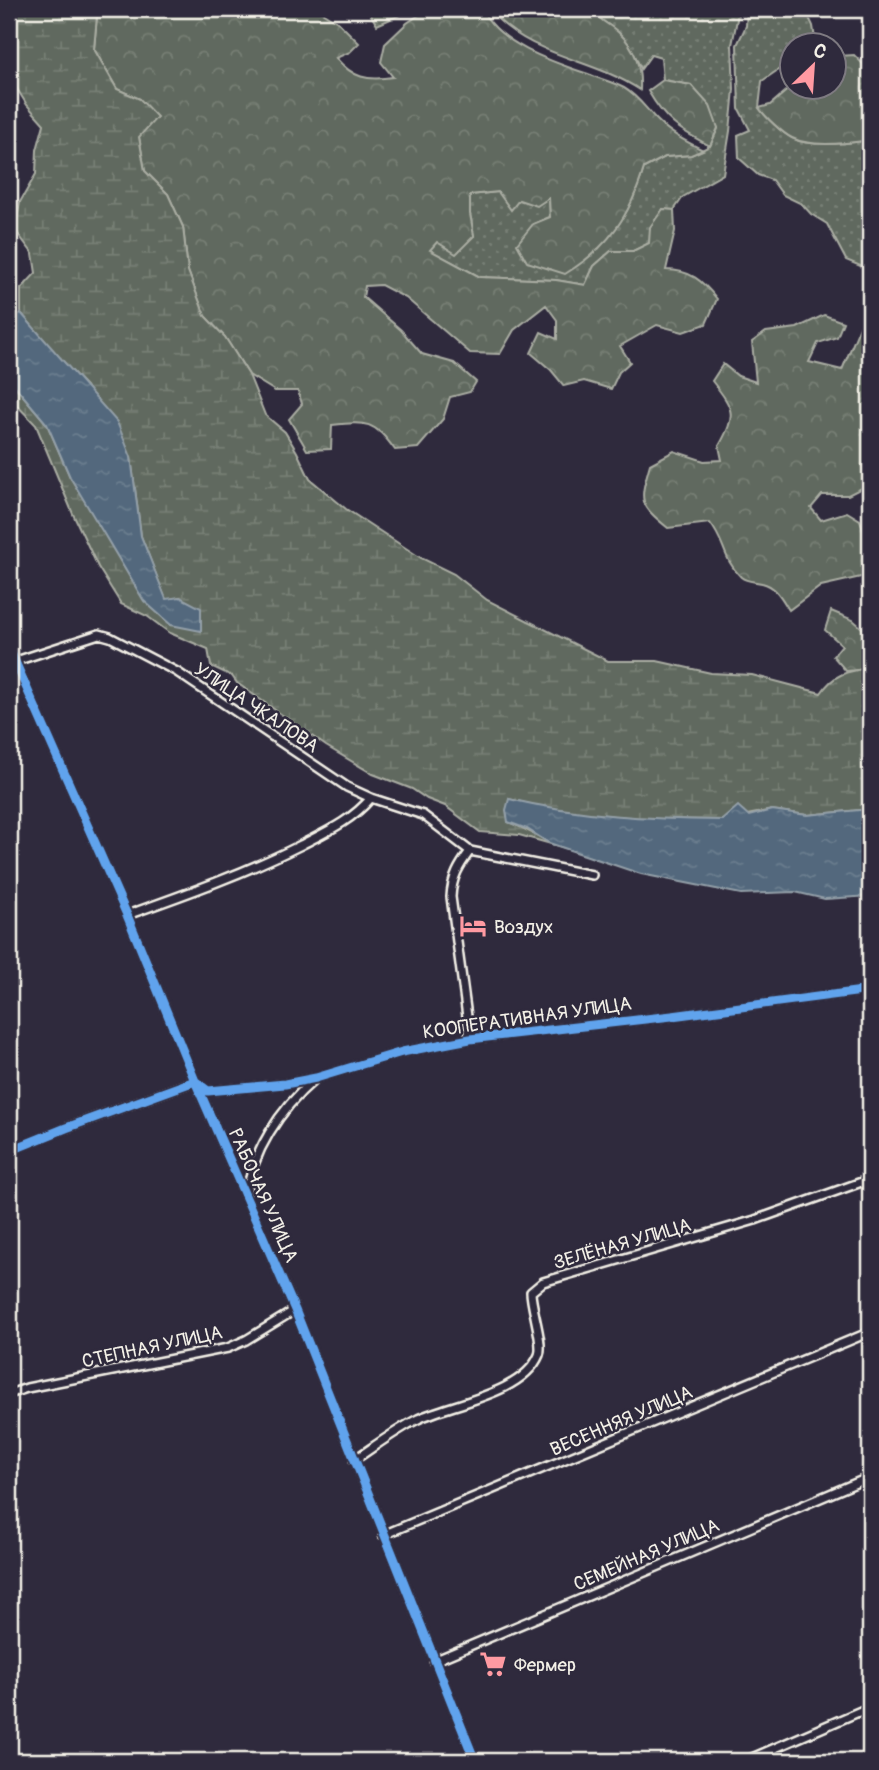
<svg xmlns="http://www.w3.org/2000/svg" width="879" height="1770" font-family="Pangolin,sans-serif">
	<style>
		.grass { fill: url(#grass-dots); stroke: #aaada3; stroke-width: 2 }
		.forest { fill: url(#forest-crowns); stroke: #aaada3; stroke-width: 2 }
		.wetland { fill: url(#wetland-marsh); stroke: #aaada3; stroke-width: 2 }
		.water { fill: url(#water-ripples); stroke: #939fa8; stroke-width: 2 }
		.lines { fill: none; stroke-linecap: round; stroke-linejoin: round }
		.street-casing { stroke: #f4f1e8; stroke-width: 12 }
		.street { stroke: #2f2a3d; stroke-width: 7 }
		.cycleway-casing { stroke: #2f2a3d; stroke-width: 13 }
		.cycleway { stroke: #60a3ed; stroke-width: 9 }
		.labels { text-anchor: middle; stroke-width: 5; stroke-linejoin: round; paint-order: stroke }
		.street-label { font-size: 19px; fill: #f4f1e8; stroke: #2f2a3d }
		.poi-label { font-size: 19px; fill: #f4f1e8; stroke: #2f2a3d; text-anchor: start }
	</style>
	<defs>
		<pattern id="grass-dots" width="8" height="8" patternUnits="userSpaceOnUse" patternTransform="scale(1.75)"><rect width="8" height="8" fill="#60695e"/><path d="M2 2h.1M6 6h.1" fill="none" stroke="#777f75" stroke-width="1.8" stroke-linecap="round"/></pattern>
		<pattern id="forest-crowns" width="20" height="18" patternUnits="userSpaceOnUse" patternTransform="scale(1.75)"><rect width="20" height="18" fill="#60695e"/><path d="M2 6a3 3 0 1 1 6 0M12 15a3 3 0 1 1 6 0" fill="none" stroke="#777f75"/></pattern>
		<pattern id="wetland-marsh" width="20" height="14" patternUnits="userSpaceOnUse" patternTransform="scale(1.75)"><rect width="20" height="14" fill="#60695e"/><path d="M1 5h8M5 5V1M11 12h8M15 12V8" fill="none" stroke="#777f75"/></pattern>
		<pattern id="water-ripples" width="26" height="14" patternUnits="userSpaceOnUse" patternTransform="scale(1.75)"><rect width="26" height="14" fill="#52687d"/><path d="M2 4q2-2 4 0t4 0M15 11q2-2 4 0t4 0" fill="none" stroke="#6c7e8f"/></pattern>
	</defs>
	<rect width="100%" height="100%" fill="#2f2a3d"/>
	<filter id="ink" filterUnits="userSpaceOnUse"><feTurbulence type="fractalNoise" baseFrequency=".0143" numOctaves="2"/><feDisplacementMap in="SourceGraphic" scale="14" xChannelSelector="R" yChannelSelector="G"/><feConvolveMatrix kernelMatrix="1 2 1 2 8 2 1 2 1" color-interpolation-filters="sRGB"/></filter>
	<g filter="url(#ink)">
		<path class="grass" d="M 594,9 L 739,9 L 732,45 L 734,89 L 730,131 L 723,174 L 683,197 L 674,210 L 663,209 L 650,243 L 633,251 L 611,251 L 594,266 L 585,285 L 556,280 L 480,277 L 429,250 L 437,242 L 474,236 L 470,214 L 470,195 L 498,192 L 519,200 L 549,197 L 550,217 L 533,224 L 583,262 C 617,231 631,212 644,168 L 665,157 L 691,155 L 710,146 L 718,128 L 691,85 L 663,80 L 661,58 L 651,55 L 641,69 C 635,55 630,43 619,33 C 607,22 603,25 594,9 Z
			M 747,9 L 805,9 L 813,26 L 816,45 L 792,46 L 791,61 L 762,81 L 759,108 C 766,118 782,133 792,138 C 811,148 850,143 870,140 L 870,270 L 846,260 L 827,224 L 811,214 L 802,204 L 783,195 L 772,180 L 758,175 L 739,158 L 738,135 L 750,130 L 739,109 L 737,45 L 746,26 Z"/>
		<path class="forest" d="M 95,9 L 317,9 L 339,23 L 359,43 L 350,52 L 336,58 C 353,78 367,81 393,77 L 381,62 L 385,44 L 407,23 L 428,9 L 482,9 C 498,44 553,62 588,74 C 600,79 613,82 624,88 C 638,96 646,109 658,121 C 671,134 687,142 703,150 L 691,155 L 665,157 L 644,168 C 630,216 609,247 565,274 L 527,262 L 517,244 L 533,224 L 550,217 L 549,198 L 537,206 L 519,200 L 511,210 L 498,192 L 470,195 L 470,214 L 474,236 L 456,254 L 437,242 L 430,250 L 480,277 L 556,280 L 585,285 L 594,266 L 611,251 L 633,251 L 649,243 L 650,227 L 663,209 L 674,210 L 675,231 L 666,270 C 690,270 702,280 717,299 L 706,324 L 683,332 L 657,325 L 620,346 L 630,362 L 619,372 L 611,389 L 584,381 L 564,386 L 551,370 L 531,353 L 541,332 L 557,339 L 557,320 L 546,305 L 514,330 L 500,354 L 470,353 L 406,298 L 381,285 L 365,286 L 363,297 L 401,330 L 422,354 L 454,363 L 476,382 L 470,392 L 450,397 L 443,419 L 418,448 L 395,450 C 374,421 367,421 332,425 L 331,449 L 307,450 L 289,419 L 302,404 L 298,391 L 275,391 L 249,375 L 225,337 L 205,316 L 188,271 L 183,227 L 168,194 L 145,171 L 139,137 L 140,99 L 117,89 L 94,49 L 97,16 Z
			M 369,9 L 405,9 L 400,15 L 377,25 L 369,12 Z
			M 501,9 L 594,9 C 603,25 606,21 618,32 C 636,48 641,67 640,90 C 592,58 534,58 493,14 Z
			M 834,52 L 839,56 L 854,55 L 868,69 L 870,65 L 870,140 C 850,143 811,148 792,138 C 782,133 766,117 759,108 L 770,105 L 791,87 L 834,88 Z
			M 663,80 L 691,85 L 710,106 L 718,128 L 710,146 C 678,129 666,122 648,91 Z
			M 824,315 L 843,322 L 837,337 L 818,343 L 809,362 L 842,370 L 861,324 L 870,328 L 870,484 L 848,495 L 822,495 L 811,508 L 821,520 L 847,512 L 860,520 L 868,543 L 870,542 L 870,575 L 821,586 L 789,610 C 782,599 776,586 762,583 C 754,581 747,582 741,577 C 722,558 726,543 710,523 L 668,528 C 637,503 640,500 650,464 L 674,451 L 704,461 L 722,460 L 719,446 C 737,414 734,409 712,381 L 723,364 L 738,376 L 756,382 L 752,342 L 766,332 L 797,328 Z
			M 831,611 L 853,620 L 870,635 L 870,669 L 846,671 L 833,656 L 842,645 L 825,630 Z"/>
		<path class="wetland" d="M 9,9 L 95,9 L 97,16 L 94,49 L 117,89 L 140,99 L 157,117 L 139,137 L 145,171 L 168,194 L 183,227 L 188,271 L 205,316 L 225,337 L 249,375 L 265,415 L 285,432 L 297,452 L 310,479 L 346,509 L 421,558 L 454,574 L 487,600 L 608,661 L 657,661 L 711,673 L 752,675 L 821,693 C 834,674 847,671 869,668 L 870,809 L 807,815 L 772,810 L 722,820 L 649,819 L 559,811 L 509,799 L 508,822 C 530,830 547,843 569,849 L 519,835 L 480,832 L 445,806 L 427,799 L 412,789 L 373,774 L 326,746 L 237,683 L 232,676 L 211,666 L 208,649 L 170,633 L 147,616 L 121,604 L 98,567 L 73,514 L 36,425 L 10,398 L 9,361 L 14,385 L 47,424 L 70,477 L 171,625 L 180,597 L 166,600 L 141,536 L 131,457 L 86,386 L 49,347 L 21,313 L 21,289 L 36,273 L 33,254 L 15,230 L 20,202 L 36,174 L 37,150 L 44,124 L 27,105 L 9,76 Z"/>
		<path class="water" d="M 21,313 L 117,422 L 131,457 L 141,536 L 166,599 L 180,597 L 201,608 L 201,631 L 171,625 L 144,601 L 70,477 L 47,424 L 14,385 L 9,361 L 9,320 Z
			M 509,799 C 582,816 647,819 722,820 L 738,806 L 749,816 L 772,810 L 807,815 L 870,809 L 870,896 L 825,899 L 795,892 L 741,894 L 641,874 L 549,843 L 527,829 L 508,822 L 506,810 Z"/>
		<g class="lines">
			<g class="street-casing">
				<path id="street" d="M 9,648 L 127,915 L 195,1081 L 295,1310 L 475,1761
					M 16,661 L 99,634 L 110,637 L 177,672 L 347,787 L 371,798 L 423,815 L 470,851 L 592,875
					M 127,915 C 186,894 245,873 301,845 C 328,831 351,821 371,798
					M 470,1039 L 451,897 C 452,877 459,866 470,851
					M 9,1151 L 66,1128 L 195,1081 L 208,1091 L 285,1084 L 316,1078 L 402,1052 L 470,1039 L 672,1016 L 870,990
					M 246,1197 C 252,1152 280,1109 314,1080
					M 9,1394 L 27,1388 L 228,1348 L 246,1340 L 295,1310
					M 354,1460 C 375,1446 396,1430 418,1419 C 452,1403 523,1394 539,1355 C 544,1344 531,1307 531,1292 L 543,1282 L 755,1220 L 870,1179
					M 383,1535 L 870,1332
					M 434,1661 L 870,1477
					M 745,1761 L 870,1707"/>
			</g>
			<use href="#street" class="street"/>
			<g class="cycleway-casing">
				<path id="cycleway" d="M 9,648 L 127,915 L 195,1081 L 295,1310 L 475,1761
					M 9,1151 L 66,1128 L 195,1081 L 208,1091 L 285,1084 L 316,1078 L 402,1052 L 470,1039 L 672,1016 L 870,990"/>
			</g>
			<use href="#cycleway" class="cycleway"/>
		</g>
	</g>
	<defs>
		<g id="hotel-bare" transform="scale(2.1)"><path d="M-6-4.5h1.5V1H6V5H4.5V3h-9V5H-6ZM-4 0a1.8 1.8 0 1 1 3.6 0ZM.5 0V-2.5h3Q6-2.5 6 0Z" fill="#ff9aa2" stroke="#2f2a3d" stroke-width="2.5" paint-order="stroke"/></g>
		<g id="supermarket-bare" transform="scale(2.1)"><path d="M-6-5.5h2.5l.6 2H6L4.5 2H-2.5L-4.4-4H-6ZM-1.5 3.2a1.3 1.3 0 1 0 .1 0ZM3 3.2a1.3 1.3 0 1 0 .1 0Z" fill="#ff9aa2" stroke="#2f2a3d" stroke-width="2.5" paint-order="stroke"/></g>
	</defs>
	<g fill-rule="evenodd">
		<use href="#hotel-bare" x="473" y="926"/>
		<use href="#supermarket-bare" x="493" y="1664"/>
	</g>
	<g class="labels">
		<g class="street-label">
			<text transform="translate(257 707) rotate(34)" y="7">УЛИЦА ЧКАЛОВА</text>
			<text transform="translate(527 1017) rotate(-8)" y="7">КООПЕРАТИВНАЯ УЛИЦА</text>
			<text transform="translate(264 1195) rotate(66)" y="7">РАБОЧАЯ УЛИЦА</text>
			<text transform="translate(622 1243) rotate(-16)" y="7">ЗЕЛЁНАЯ УЛИЦА</text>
			<text transform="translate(152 1346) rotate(-12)" y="7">СТЕПНАЯ УЛИЦА</text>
			<text transform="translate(621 1420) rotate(-23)" y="7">ВЕСЕННЯЯ УЛИЦА</text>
			<text transform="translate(646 1554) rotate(-23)" y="7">СЕМЕЙНАЯ УЛИЦА</text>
		</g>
		<g class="poi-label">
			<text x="494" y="933">Воздух</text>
			<text x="514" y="1671">Фермер</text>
		</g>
	</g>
	<rect width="879" height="1770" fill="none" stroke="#2f2a3d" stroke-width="35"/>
	<rect x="18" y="18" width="844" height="1735" fill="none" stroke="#f4f1e8" stroke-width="2.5" filter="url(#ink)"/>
	<g transform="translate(813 66) rotate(25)"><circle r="33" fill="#2f2a3d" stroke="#7e7a81" stroke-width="2"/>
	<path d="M0-5L12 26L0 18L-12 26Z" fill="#ff9aa2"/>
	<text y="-10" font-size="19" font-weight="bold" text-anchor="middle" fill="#f4f1e8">С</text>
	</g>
</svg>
